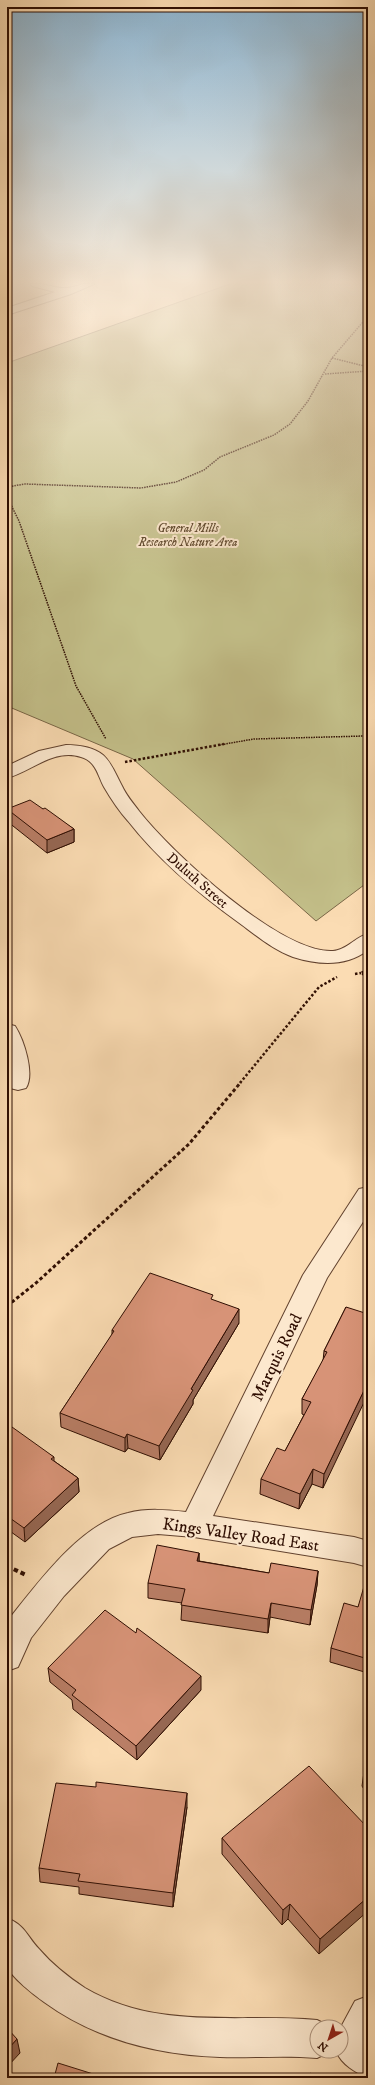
<svg xmlns="http://www.w3.org/2000/svg" width="375" height="2085" font-family="'IM FELL DW Pica',serif">
	<style>
		.green { fill: #c3bf89; stroke: #796646 }
		.lines { fill: none; stroke-linecap: round; stroke-linejoin: round }
		.street-casing { stroke: #62422e; stroke-width: 2 }
		.path-far3 { stroke: #2f0e02; stroke-width: 1.5; stroke-dasharray: 1.5 1; stroke-linecap: butt }
		.path-far2 { stroke: #2f0e02; stroke-width: 2.5; stroke-dasharray: 2.5 2; stroke-linecap: butt }
		.path-far1 { stroke: #2f0e02; stroke-width: 3; stroke-dasharray: 3.5 2.5; stroke-linecap: butt }
		.path { stroke: #2f0e02; stroke-width: 4; stroke-dasharray: 4.5 3; stroke-linecap: butt }
		.street { fill: #fce8ce; fill-rule: evenodd }
		.wall { fill: #b97e66; stroke: #2f0e02 }
		.shaded-wall { fill: #966753; stroke: #2f0e02 }
		.building { fill: #d79377; stroke: #2f0e02 }
		.labels { text-anchor: middle; stroke-width: 4; stroke-linejoin: round; paint-order: stroke }
		.far-park-label { font-size: 12px; font-style: italic; fill: #634c31; stroke: #fce8ce }
		.street-label { font-size: 14px; fill: #2f0e02; stroke: #fce8ce }
		.near-street-label { font-size: 17px; fill: #2f0e02; stroke: #fce8ce }
	</style>
	<rect width="100%" height="100%" fill="#fbdcb3"/>
	<filter id="stains"><feTurbulence type="fractalNoise" baseFrequency=".005" numOctaves="4"/><feColorMatrix values="0 0 0 0 .2 0 0 0 0 .09 0 0 0 0 .02 0 0 0 .5 -.17"/></filter>
	<radialGradient id="worn" r=".72"><stop offset=".6" stop-color="#630" stop-opacity="0"/><stop offset="1" stop-color="#630" stop-opacity=".3"/></radialGradient>
	<path class="green" d="M 230,284 L 368,284 L 368,882 L 316,921 L 133,759 L 7,706 L 7,363 Z"/>
	<g class="lines">
		<g class="street-casing">
			<path id="street" d="M 31,284 C 44,282 55,289 66,288 C 76,288 81,282 94,284 L 71,294 L 7,315 L 7,308 L 55,292 L 32,286 Z
				M 66,745 C 78,745 93,747 103,755 C 112,763 116,775 122,786 C 126,795 133,803 139,811 C 171,852 281,954 333,951 C 347,950 355,937 368,934 L 368,950 C 346,967 318,965 293,957 C 274,950 258,937 242,925 C 200,895 160,862 128,821 C 119,811 111,799 104,787 C 100,780 98,771 93,765 C 90,761 85,758 81,757 C 53,748 31,772 7,778 L 7,766 L 39,751 Z
				M 7,1024 L 15,1026 C 24,1040 35,1074 26,1088 L 18,1090 L 10,1088 L 7,1083 Z
				M 368,1187 L 368,1214 L 327,1278 L 213,1516 L 354,1537 L 368,1541 L 368,1567 L 354,1563 L 194,1537 L 158,1534 L 132,1537 L 109,1549 L 64,1596 L 31,1638 L 18,1667 L 7,1671 L 7,1624 L 9,1619 C 38,1583 81,1523 128,1513 C 147,1508 167,1510 186,1512 L 303,1275 L 359,1189 Z
				M 7,1918 C 26,1926 26,1935 39,1949 C 52,1964 68,1977 85,1988 C 158,2031 238,2013 317,2020 L 331,2027 L 317,2027 L 317,2051 L 331,2051 L 317,2058 C 285,2055 253,2058 220,2057 C 157,2055 95,2039 44,2002 C 34,1995 12,1978 7,1966 C 4,1959 7,1928 7,1918 Z
				M 368,1996 L 368,2078 C 355,2072 342,2065 336,2051 L 341,2051 L 341,2027 L 355,2001 Z"/>
		</g>
		<path class="path-far3" d="M 332,358 L 368,367
			M 325,374 L 368,371
			M 7,487 L 25,484 L 141,488 L 176,482 L 204,470 L 220,457 L 274,435 L 290,424 L 308,401 L 332,358 L 368,316
			M 7,497 L 19,521 L 76,686 L 106,739
			M 219,745 L 254,739 L 364,736 L 368,734"/>
		<path class="path-far2" d="M 125,762 L 224,744
			M 364,921 L 368,918
			M 368,970 L 361,973 L 368,977
			M 355,974 L 361,973
			M 240,1083 L 319,987 L 337,977"/>
		<path class="path-far1" d="M 7,1306 L 36,1283 L 189,1144 L 241,1082"/>
		<path class="path" d="M 7,1566 L 26,1575"/>
		<use href="#street" class="street"/>
	</g>
	<path class="wall" d="M 7,809 L 43,809 L 74,829 L 74,842 L 47,853 L 8,822 Z
		M 368,1263 L 368,1278 L 367,1277 Z
		M 213,1300 L 239,1323 L 193,1400 L 193,1404 L 160,1460 L 128,1448 L 125,1452 L 61,1427 L 60,1413 L 112,1335 L 112,1330 Z
		M 346,1307 L 323,1488 L 312,1484 L 299,1509 L 260,1494 L 261,1479 L 285,1451 L 304,1415 L 302,1414 L 302,1399 L 323,1361 L 324,1351 Z
		M 7,1432 L 54,1457 L 54,1461 L 78,1478 L 79,1492 L 25,1542 L 7,1529 Z
		M 199,1553 L 199,1561 L 269,1573 L 318,1571 L 317,1585 L 310,1625 L 270,1617 L 268,1633 L 181,1620 L 182,1603 L 148,1598 L 148,1583 Z
		M 368,1584 L 368,1673 L 330,1662 L 331,1648 L 358,1607 Z
		M 48,1668 L 201,1690 L 137,1760 L 73,1709 L 72,1700 L 50,1682 Z
		M 368,1770 L 368,1796 L 362,1786 L 364,1772 Z
		M 187,1807 L 173,1907 L 79,1894 L 79,1887 L 40,1882 L 39,1868 Z
		M 368,1828 L 319,1954 L 288,1919 L 282,1925 L 222,1854 L 222,1838 Z"/>
	<path class="shaded-wall" d="M 74,829 L 74,842 L 47,853 L 47,840 Z
		M 239,1309 L 239,1323 L 193,1400 L 193,1404 L 160,1460 L 159,1446 L 191,1389 Z
		M 368,1382 L 368,1394 L 323,1488 L 324,1474 Z
		M 127,1434 L 128,1448 L 125,1452 L 125,1438 Z
		M 313,1469 L 312,1484 L 299,1509 L 300,1494 Z
		M 78,1478 L 79,1492 L 25,1542 L 24,1528 Z
		M 199,1553 L 199,1567 L 197,1561 Z
		M 318,1571 L 317,1585 L 310,1625 L 311,1610 Z
		M 271,1603 L 270,1617 L 268,1633 L 268,1619 Z
		M 201,1676 L 201,1690 L 137,1760 L 136,1746 Z
		M 187,1793 L 187,1807 L 173,1907 L 173,1893 Z
		M 368,1834 L 368,1849 L 363,1837 Z
		M 368,1897 L 368,1911 L 319,1954 L 320,1939 Z
		M 290,1904 L 288,1919 L 282,1925 L 283,1910 Z
		M 17,2039 L 20,2053 L 7,2067 L 7,2050 Z"/>
	<path class="building" d="M 30,800 L 43,809 L 45,808 L 74,829 L 47,840 L 7,809 Z
		M 150,1273 L 213,1295 L 211,1299 L 239,1309 L 191,1389 L 193,1390 L 159,1446 L 127,1434 L 125,1438 L 60,1413 L 114,1331 L 112,1330 Z
		M 346,1307 L 368,1314 L 368,1382 L 324,1474 L 313,1469 L 300,1494 L 261,1479 L 277,1448 L 285,1451 L 311,1402 L 302,1399 L 327,1352 L 324,1351 Z
		M 12,1427 L 54,1457 L 51,1459 L 78,1478 L 24,1528 L 7,1516 L 7,1432 Z
		M 157,1545 L 199,1553 L 197,1561 L 269,1573 L 271,1563 L 318,1571 L 311,1610 L 271,1603 L 268,1619 L 181,1605 L 185,1589 L 148,1583 Z
		M 365,1583 L 368,1584 L 368,1659 L 331,1648 L 344,1603 L 358,1607 Z
		M 105,1610 L 136,1633 L 137,1628 L 201,1676 L 136,1746 L 72,1695 L 76,1690 L 48,1668 Z
		M 309,1766 L 368,1828 L 368,1834 L 363,1837 L 368,1842 L 368,1897 L 320,1939 L 290,1904 L 283,1910 L 222,1838 Z
		M 368,1770 L 368,1780 L 364,1772 Z
		M 96,1782 L 187,1793 L 173,1893 L 78,1881 L 80,1874 L 39,1868 L 56,1783 L 96,1787 Z
		M 7,2028 L 17,2039 L 7,2050 Z
		M 58,2063 L 106,2078 L 54,2078 Z
		M 311,2073 L 314,2078 L 304,2078 Z"/>
	<linearGradient id="sky" x2="0" y2="1"><stop stop-color="#8cb6d4"/><stop offset="0.49" stop-color="#fdefdd"/><stop offset="1" stop-color="#fdefdd" stop-opacity="0"/></linearGradient>
	<rect width="375" height="575" fill="url(#sky)"/>
	<g class="labels">
		<g class="far-park-label">
			<text x="188" y="532">General Mills<tspan x="188" dy="14">Research Nature Area</tspan></text>
		</g>
		<g class="street-label">
			<text transform="translate(198 880) rotate(41)" y="5">Duluth Street</text>
		</g>
		<g class="near-street-label">
			<text transform="translate(276 1357) rotate(-64)" y="6">Marquis Road</text>
			<text transform="translate(241 1534) rotate(8)" y="6">Kings Valley Road East</text>
		</g>
	</g>
	<rect width="375" height="2085" fill="none" stroke="#fbdcb3" stroke-width="24"/>
	<rect x="8" y="8" width="359" height="2069" fill="none" stroke="#2f0e02" stroke-width="2"/>
	<rect x="12" y="12" width="351" height="2061" fill="none" stroke="#2f0e02"/>
	<g transform="translate(329 2039) rotate(219)"><circle r="19" fill="#fce8ce" stroke="#aa917c"/>
	<path d="M0-3L7 15L0 10L-7 15Z" fill="#8f2418"/>
	<text y="-6" font-size="11" font-weight="bold" text-anchor="middle" fill="#2f0e02">N</text>
	</g>
	<rect width="100%" height="100%" filter="url(#stains)"/>
	<rect width="100%" height="100%" fill="url(#worn)"/>
</svg>
